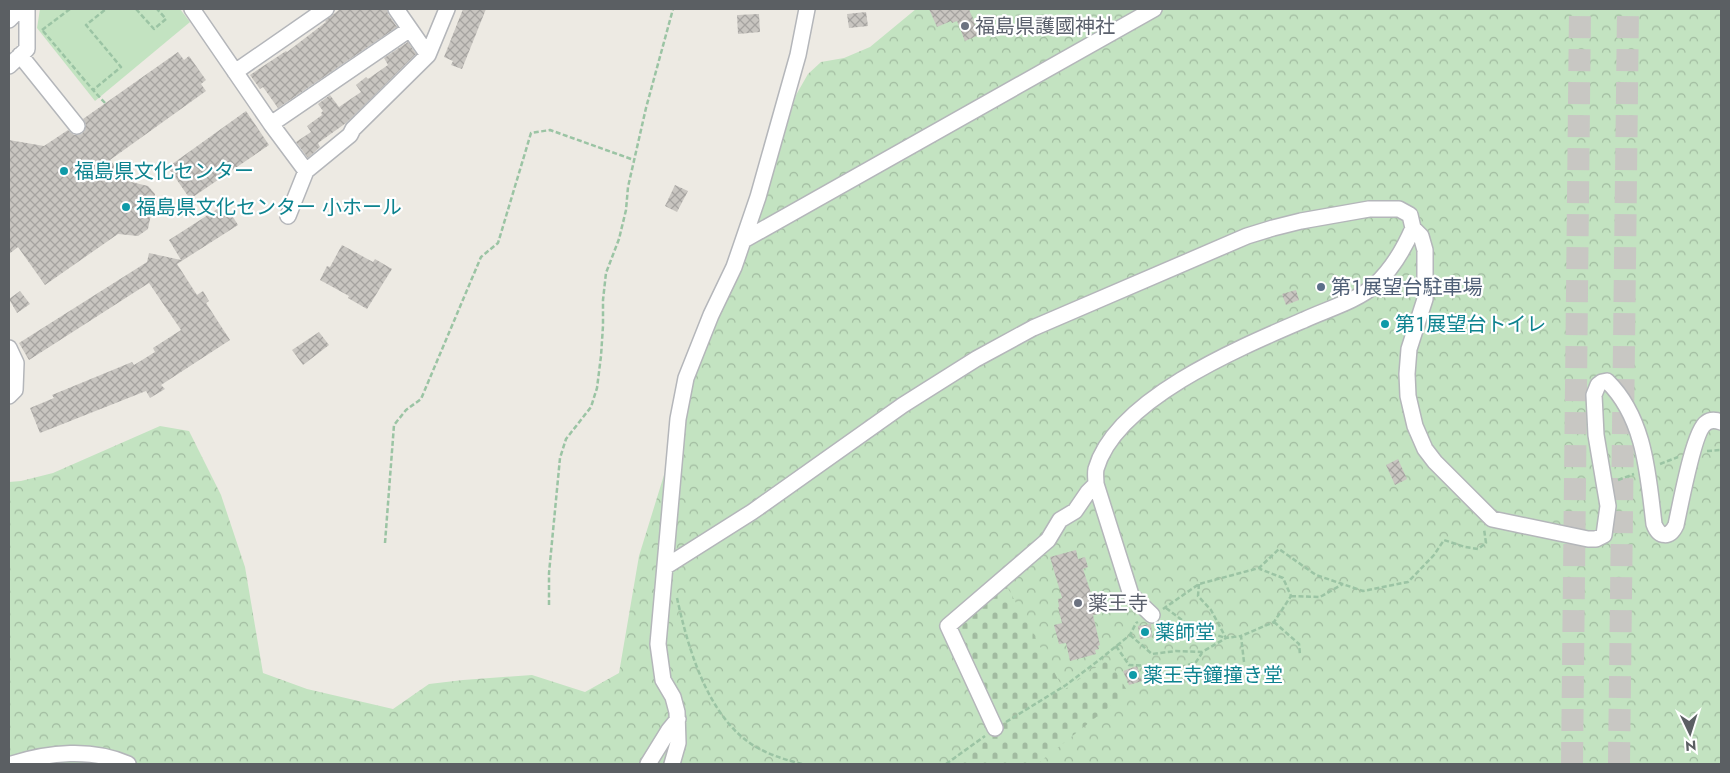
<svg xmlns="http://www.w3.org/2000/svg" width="1730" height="773" font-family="Jost,'Noto Sans JP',sans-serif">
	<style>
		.forest { fill: url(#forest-crowns) }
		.cemetery { fill: url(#cemetery-stones) }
		.garden { fill: #c3e3c1 }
		.building { fill: url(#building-cross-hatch) }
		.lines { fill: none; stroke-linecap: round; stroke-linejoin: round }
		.highway-tunnel { stroke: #c8c7c3; stroke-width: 22; stroke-dasharray: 22 11; stroke-linecap: butt }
		.minor-casing { stroke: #b4b6ba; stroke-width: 18 }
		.path { stroke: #9bc4a4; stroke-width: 2.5; stroke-dasharray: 5 2.5; stroke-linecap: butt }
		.minor { stroke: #fff; stroke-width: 15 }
		.worship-dot { fill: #6b7280; stroke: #fff; stroke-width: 2 }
		.culture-dot { fill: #0f9aa8; stroke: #fff; stroke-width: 2 }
		.service-dot { fill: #5c6f8a; stroke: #fff; stroke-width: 2 }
		.labels { text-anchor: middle; stroke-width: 4.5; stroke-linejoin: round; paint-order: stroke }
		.worship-label { font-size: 20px; fill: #5b616d; stroke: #fff; text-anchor: start }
		.culture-label { font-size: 20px; fill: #0d838f; stroke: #fff; text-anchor: start }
		.service-label { font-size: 20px; fill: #4e5e75; stroke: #fff; text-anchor: start }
	</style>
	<defs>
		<pattern id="forest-crowns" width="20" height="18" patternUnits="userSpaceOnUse" patternTransform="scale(1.25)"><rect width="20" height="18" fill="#c3e3c1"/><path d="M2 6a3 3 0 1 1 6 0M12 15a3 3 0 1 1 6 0" fill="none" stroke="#a1bba0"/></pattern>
		<pattern id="cemetery-stones" width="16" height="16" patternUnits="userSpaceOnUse" patternTransform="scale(1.25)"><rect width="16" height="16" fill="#c3e3c1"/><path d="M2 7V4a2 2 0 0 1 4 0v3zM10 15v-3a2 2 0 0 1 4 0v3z" fill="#a1bba0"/></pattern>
		<pattern id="building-cross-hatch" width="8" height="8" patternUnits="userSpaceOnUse" patternTransform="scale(1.25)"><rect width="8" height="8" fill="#c8c5c0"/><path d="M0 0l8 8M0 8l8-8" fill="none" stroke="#a5a3a0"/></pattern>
	</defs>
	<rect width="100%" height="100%" fill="#edeae3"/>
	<path class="forest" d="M 916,9 L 1721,9 L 1721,764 L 9,764 L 9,482 L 21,481 L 53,473 L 160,426 L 189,431 L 221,495 L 245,567 L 263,673 L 307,689 L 393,709 L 429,684 L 463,680 L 532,675 L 585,692 L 619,673 L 639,556 L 701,355 L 741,266 L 772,176 L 796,95 L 808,74 L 821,62 L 844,58 L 870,47 Z"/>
	<path class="cemetery" d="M 1004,581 L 1064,690 L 1108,659 L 1128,692 L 1037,764 L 952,764 L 1001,728 L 960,644 L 958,623 Z"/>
	<path class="garden" d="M 40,9 L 180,9 L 190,22 L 95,101 L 37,28 Z"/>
	<path class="building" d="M 340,9 L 387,9 L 388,14 L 397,27 L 278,108 L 263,87 L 260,89 L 250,75 L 286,51 L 287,52 L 326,22 L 325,21 Z
		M 463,9 L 486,9 L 462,69 L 451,65 L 453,61 L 444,57 Z
		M 929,9 L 969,9 L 979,35 L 965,41 L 957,21 L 952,23 L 951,21 L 937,27 Z
		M 866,12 L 868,26 L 849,28 L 847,14 Z
		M 759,14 L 760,32 L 738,34 L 737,15 Z
		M 408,42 L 416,54 L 346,123 L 318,143 L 320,147 L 308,158 L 296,142 L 311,132 L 307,126 L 322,115 L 321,113 L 323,111 L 318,104 L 330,95 L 339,107 L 361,92 L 356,85 L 366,77 L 368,79 L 388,65 L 384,58 Z
		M 178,52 L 184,60 L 189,56 L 206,80 L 201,84 L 206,91 L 110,160 L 127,181 L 148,186 L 155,194 L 148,229 L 138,236 L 118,234 L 45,285 L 18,247 L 9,254 L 9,140 L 44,146 L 68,130 L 74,135 L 82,134 L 86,125 L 83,119 Z
		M 246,111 L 269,145 L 190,199 L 168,167 Z
		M 675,185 L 688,191 L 677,212 L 665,206 Z
		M 225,204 L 238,225 L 177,264 L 197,295 L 203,291 L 209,301 L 206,303 L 230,340 L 161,385 L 165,389 L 150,398 L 146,391 L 40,433 L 30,408 L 54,398 L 52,395 L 132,362 L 134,365 L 155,352 L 153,348 L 181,330 L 149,283 L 29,360 L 19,343 L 147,262 L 149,253 L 181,260 L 169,240 Z
		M 342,245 L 373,262 L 375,259 L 392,269 L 367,309 L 348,298 L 349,296 L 320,280 L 327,266 L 330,267 Z
		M 1296,290 L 1299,300 L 1286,305 L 1282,294 Z
		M 20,291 L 30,304 L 17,313 L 9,299 Z
		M 319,332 L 329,345 L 303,365 L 292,350 Z
		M 1398,459 L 1407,479 L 1395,485 L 1386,465 Z
		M 1076,550 L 1078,559 L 1085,557 L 1088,567 L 1083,569 L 1091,593 L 1094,593 L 1099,614 L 1093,615 L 1100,645 L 1098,646 L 1099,649 L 1095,650 L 1096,654 L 1070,661 L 1066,643 L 1059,644 L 1054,625 L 1062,623 L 1058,607 L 1059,607 L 1058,599 L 1062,598 L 1050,557 Z
		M 1151,624 L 1152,637 L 1140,639 L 1138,626 Z
		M 1137,666 L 1142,681 L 1129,685 L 1123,671 Z"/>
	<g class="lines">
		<path class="highway-tunnel" d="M 1572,764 L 1580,9
			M 1619,764 L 1628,9"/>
		<g class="minor-casing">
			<path id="minor" d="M 192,9 L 271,124 L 306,171
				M 396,9 L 428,55
				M 9,20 L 20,9
				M 20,55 L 77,126
				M 9,66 L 27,49 L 27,9
				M 235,72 L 326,9
				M 271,124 L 410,29
				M 288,216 L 306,171 L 350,135 L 353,129 L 428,55 L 447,9
				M 744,240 L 1154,9
				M 9,348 L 16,363 L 15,390 L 9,396
				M 665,567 L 752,512 L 903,405 L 976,359 L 1033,328 L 1247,236 L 1273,228 L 1301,221 L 1369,209 L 1399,209 L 1410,215 L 1413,228 L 1421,236 L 1425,250 L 1425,299 L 1409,349 L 1407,374 L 1408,396 L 1415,426 L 1425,449 L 1435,462 L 1492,519 L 1588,539 L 1596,539 L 1604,535 L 1608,506 L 1596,435 L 1594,395 L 1598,385 L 1602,382 L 1607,381 C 1645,418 1648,475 1654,524 C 1659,538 1670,538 1676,525 C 1680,507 1694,430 1706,423 C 1711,419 1716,420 1721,422
				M 1152,615 L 1131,595 L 1096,484 C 1096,480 1095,474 1096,469 C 1116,399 1241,347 1304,320 C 1325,310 1357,301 1375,285 C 1392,269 1404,249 1413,228
				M 995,728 L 948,626 L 1048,540 L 1060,520 L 1075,511 L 1088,492 L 1096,484
				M 12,764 C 49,752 92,748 128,764
				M 648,764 L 669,730 L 678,719
				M 672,764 L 678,743 L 677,712 L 673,697 L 663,680 L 658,644 L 678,419 L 686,378 L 711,315 L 734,267 L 758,197 L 798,55 L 807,9"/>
		</g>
		<path class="path" d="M 136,9 L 154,29 L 166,19 L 157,9
			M 42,30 L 70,9
			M 43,31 L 93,90
			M 105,103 L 93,90 L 121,67 L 86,25 L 106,9
			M 1707,451 L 1721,450
			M 1660,464 L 1678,457
			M 1618,480 L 1634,474
			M 385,543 L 394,425 L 406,410 L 421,399 L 481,257 L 498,243 L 531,133 L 550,130 L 634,160
			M 1199,584 L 1198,596 L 1211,610 L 1226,638
			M 1291,596 L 1320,597 L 1343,584
			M 677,598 C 688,648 708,719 756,747 C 770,755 786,760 802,764
			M 549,605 L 549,573 L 560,458 L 566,439 L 591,407 L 597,388 L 601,356 L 603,326 L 603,300 L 606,273 L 619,239 L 626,210 L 628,187 L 646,108 L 673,9
			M 1166,608 L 1191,627 L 1226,638
			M 1163,609 L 1199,584 L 1259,568 L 1279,549 L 1316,575 L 1363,591 L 1408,582 L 1434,555 L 1444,540 L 1465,547 L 1478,549 L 1486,543 L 1484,529
			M 1274,622 L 1299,644 L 1300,655
			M 1130,635 L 1152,654 L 1176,651 L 1202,652 L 1226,638 L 1241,636
			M 1116,646 L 1129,665 L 1182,667 L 1196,662 L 1202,653
			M 1244,662 L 1241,636 L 1274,622 L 1291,596 L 1283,578 L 1260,569
			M 1006,722 L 1066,685 L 1099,660 L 1130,635 L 1136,623 L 1138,622
			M 946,764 L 985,736"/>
		<use href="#minor" class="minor"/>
	</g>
	<g class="worship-dot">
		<circle cx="965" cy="26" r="5"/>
		<circle cx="1078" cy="603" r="5"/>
	</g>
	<g class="culture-dot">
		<circle cx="64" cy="171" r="5"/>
		<circle cx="126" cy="207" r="5"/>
		<circle cx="1385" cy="324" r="5"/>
		<circle cx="1145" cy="632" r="5"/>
		<circle cx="1133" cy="675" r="5"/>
	</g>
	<circle class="service-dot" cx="1321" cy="287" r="5"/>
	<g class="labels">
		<g class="worship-label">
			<text x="975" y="33">福島県護國神社</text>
			<text x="1088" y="610">薬王寺</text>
		</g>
		<g class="culture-label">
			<text x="74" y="178">福島県文化センター</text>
			<text x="136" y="214">福島県文化センター 小ホール</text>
			<text x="1395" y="331">第１展望台トイレ</text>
			<text x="1155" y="639">薬師堂</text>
			<text x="1143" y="682">薬王寺鐘撞き堂</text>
		</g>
		<g class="service-label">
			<text x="1331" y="294">第１展望台駐車場</text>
		</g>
	</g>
	<rect width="1730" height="773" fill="none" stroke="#5b5f63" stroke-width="20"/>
	<g transform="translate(1690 733) rotate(176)" stroke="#ffffff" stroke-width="4" paint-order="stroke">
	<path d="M0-4L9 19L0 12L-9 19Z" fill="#5b5f63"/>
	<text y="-8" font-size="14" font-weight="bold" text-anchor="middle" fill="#5b5f63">N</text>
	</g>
</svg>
